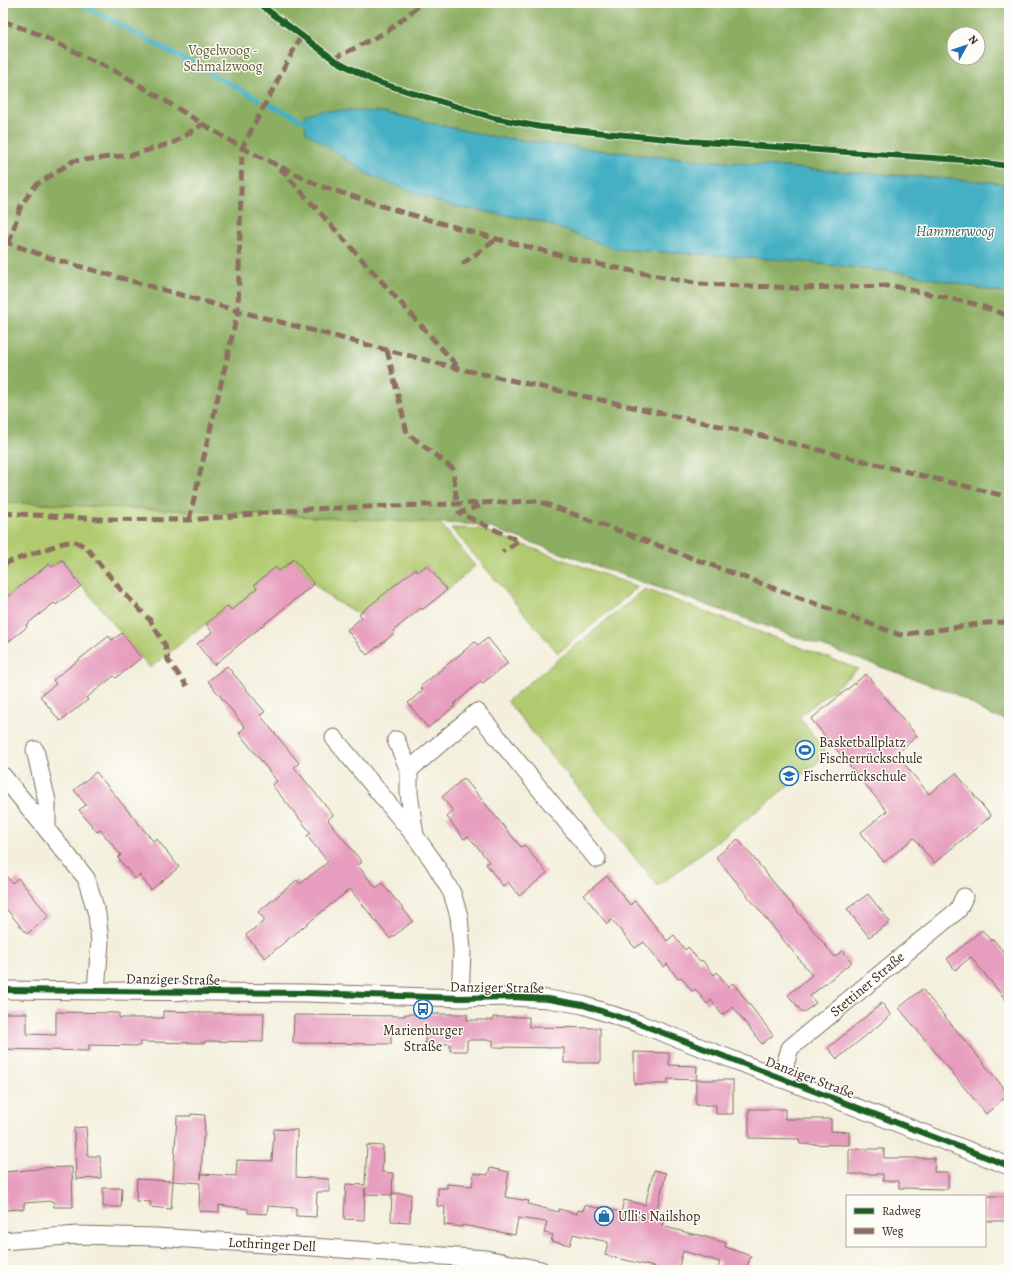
<svg xmlns="http://www.w3.org/2000/svg" width="1012" height="1273" font-family="Alegreya,serif">
	<style>
		.green { fill: #b1ca70; stroke: #767a47 }
		.forest { fill: #8cae62; stroke: #646c40; fill-rule: evenodd }
		.water { fill: #45b0c3; stroke: #406d70 }
		.lines { fill: none; stroke-linecap: round; stroke-linejoin: round }
		.stream { stroke: #45b0c3; stroke-width: 5 }
		.building { fill: #e79ebe }
		.street-casing { stroke: #7b6f60; stroke-width: 19 }
		.street { stroke: #fff; stroke-width: 17 }
		.quiet { stroke: #8d6e63; stroke-width: 5; stroke-dasharray: 10 5; stroke-linecap: butt }
		.cycleway-casing { stroke: #fdfcf7; stroke-width: 8 }
		.cycleway { stroke: #1b5e20; stroke-width: 6 }
		.labels { text-anchor: middle; stroke-width: 3; stroke-linejoin: round; paint-order: stroke }
		.park-label { font-size: 14px; fill: #5e5a37; stroke: #fdfcf7 }
		.poi-label { font-size: 14px; fill: #3b2a1e; stroke: #fdfcf7; text-anchor: start }
		.street-label { font-size: 14px; fill: #3b2a1e; stroke: #fdfcf7 }
		.water-label { font-size: 15px; font-style: italic; fill: #3f6060; stroke: #fdfcf7 }
	</style>
	<rect width="100%" height="100%" fill="#fdfcf7"/>
	<filter id="ink" filterUnits="userSpaceOnUse"><feTurbulence type="fractalNoise" baseFrequency=".025" numOctaves="2"/><feDisplacementMap in="SourceGraphic" scale="8" xChannelSelector="R" yChannelSelector="G"/><feConvolveMatrix kernelMatrix="1 2 1 2 8 2 1 2 1" color-interpolation-filters="sRGB"/></filter>
	<filter id="wash" filterUnits="userSpaceOnUse"><feTurbulence type="fractalNoise" baseFrequency=".012" numOctaves="4" result="noise"/><feDisplacementMap in="SourceGraphic" scale="16" xChannelSelector="R" yChannelSelector="G"/><feGaussianBlur stdDeviation="0.9" result="paint"/><feColorMatrix in="noise" values="0 0 0 0 0 0 0 0 0 0 0 0 0 0 0 0 0 1.4 0 .05"/><feComposite in="paint" operator="in"/></filter>
	<g filter="url(#wash)">
		<rect width="100%" height="100%" fill="#f3efdc"/>
		<path class="green" d="M 3,502 L 440,523 L 475,566 L 447,590 L 427,565 L 418,572 L 415,569 L 359,614 L 332,599 L 314,584 L 294,559 L 279,571 L 276,567 L 254,585 L 257,588 L 231,610 L 228,606 L 150,668 C 121,632 90,597 62,560 L 52,567 L 49,564 L 3,600 Z
			M 451,528 L 480,529 L 638,587 L 558,653 Z
			M 645,589 L 858,669 L 799,717 L 828,754 L 744,821 L 658,886 L 507,701 Z"/>
		<path class="forest" d="M 3,3 L 1009,3 L 1009,185 L 992,182 L 834,171 L 652,156 L 590,149 L 488,136 L 383,112 L 447,205 L 540,221 L 615,249 L 786,260 L 906,273 L 1009,294 L 1009,719 L 994,717 L 951,692 L 482,525 L 3,502 ZM 954,34 L 978,34 L 978,58 L 954,58 Z"/>
		<path class="water" d="M 319,110 L 383,112 L 488,136 L 590,149 L 652,156 L 834,171 L 992,182 L 1009,185 L 1009,294 L 906,273 L 786,260 L 615,249 L 540,221 L 447,205 L 369,175 L 306,132 L 304,115 Z"/>
		<g class="lines">
			<path class="stream" d="M 79,3 L 258,99
				M 271,105 L 305,122"/>
		</g>
		<g id="blocks">
			<path class="building" d="M 294,559 L 314,584 L 214,665 L 197,644 L 212,632 L 206,624 L 228,606 L 231,610 L 245,599 L 257,588 L 254,585 L 276,567 L 279,571 Z
				M 62,560 L 81,586 L 56,605 L 54,603 L 26,625 L 27,627 L 3,646 L 3,600 L 49,564 L 52,567 Z
				M 427,565 L 447,590 L 422,610 L 421,608 L 393,631 L 395,633 L 367,655 L 347,630 L 362,617 L 359,614 L 415,569 L 418,572 Z
				M 122,633 L 141,658 L 116,678 L 114,676 L 86,698 L 88,700 L 60,721 L 40,696 L 56,684 L 53,680 L 109,636 L 112,640 Z
				M 488,638 L 508,663 L 483,683 L 481,681 L 454,704 L 455,706 L 428,728 L 408,703 L 423,690 L 420,687 L 475,642 L 478,645 Z
				M 227,666 L 265,712 L 260,715 L 299,763 L 294,767 L 333,815 L 328,820 L 362,862 L 358,866 L 376,888 L 382,883 L 413,921 L 390,939 L 350,889 L 265,958 L 246,935 L 265,920 L 258,912 L 297,880 L 300,884 L 328,862 L 307,836 L 311,833 L 272,785 L 277,781 L 239,733 L 245,727 L 208,681 Z
				M 866,674 L 917,736 L 896,754 L 929,794 L 956,773 L 991,816 L 934,863 L 914,838 L 884,862 L 860,833 L 887,811 L 811,719 Z
				M 96,772 L 153,841 L 156,838 L 179,867 L 151,890 L 140,875 L 135,879 L 118,858 L 121,855 L 111,843 L 100,830 L 97,832 L 79,810 L 86,805 L 74,790 Z
				M 464,778 L 521,847 L 524,845 L 547,873 L 519,896 L 508,882 L 503,886 L 486,864 L 489,862 L 479,849 L 468,836 L 464,839 L 447,817 L 453,811 L 442,797 Z
				M 738,839 L 835,957 L 842,951 L 852,962 L 810,996 L 816,1003 L 803,1013 L 788,995 L 812,975 L 716,857 Z
				M 3,872 L 12,883 L 18,878 L 49,916 L 27,934 L 3,905 Z
				M 607,876 L 630,905 L 635,901 L 667,941 L 674,935 L 685,950 L 688,947 L 700,962 L 702,960 L 714,975 L 717,972 L 728,987 L 733,983 L 773,1035 L 762,1044 L 733,1007 L 722,1015 L 711,1000 L 707,1004 L 695,989 L 692,991 L 681,977 L 678,979 L 667,964 L 664,967 L 644,942 L 635,948 L 612,920 L 607,924 L 584,895 Z
				M 868,894 L 890,922 L 869,937 L 847,909 Z
				M 982,930 L 991,941 L 993,939 L 1009,958 L 1009,1004 L 971,957 L 955,970 L 947,959 Z
				M 922,989 L 1009,1094 L 986,1114 L 899,1008 Z
				M 882,1003 L 891,1015 L 837,1059 L 828,1048 Z
				M 163,1011 L 200,1012 L 200,1013 L 264,1013 L 263,1042 L 205,1041 L 205,1043 L 140,1042 L 140,1046 L 89,1045 L 89,1051 L 3,1049 L 3,1013 L 27,1013 L 27,1034 L 56,1035 L 56,1012 L 119,1013 L 119,1018 L 163,1018 Z
				M 405,1014 L 467,1014 L 467,1020 L 493,1020 L 493,1017 L 529,1017 L 529,1027 L 600,1028 L 600,1063 L 564,1063 L 564,1048 L 493,1047 L 493,1040 L 467,1040 L 467,1051 L 450,1051 L 450,1044 L 425,1043 L 425,1030 L 391,1029 L 391,1044 L 293,1043 L 294,1015 L 405,1016 Z
				M 634,1052 L 669,1053 L 669,1065 L 697,1066 L 696,1080 L 668,1079 L 668,1084 L 634,1084 Z
				M 696,1080 L 733,1080 L 733,1114 L 716,1114 L 716,1105 L 696,1105 Z
				M 749,1109 L 785,1109 L 785,1119 L 831,1119 L 831,1131 L 849,1132 L 849,1145 L 800,1144 L 799,1139 L 749,1138 Z
				M 191,1114 L 205,1115 L 204,1138 L 203,1138 L 201,1179 L 201,1174 L 236,1176 L 237,1160 L 272,1161 L 274,1129 L 297,1130 L 296,1177 L 329,1179 L 329,1192 L 317,1192 L 316,1217 L 296,1216 L 296,1208 L 268,1206 L 267,1214 L 248,1213 L 248,1209 L 219,1205 L 219,1212 L 199,1211 L 200,1183 L 173,1181 L 177,1116 L 191,1116 Z
				M 86,1127 L 88,1156 L 100,1156 L 101,1178 L 76,1179 L 74,1128 Z
				M 367,1145 L 383,1146 L 382,1172 L 393,1173 L 392,1195 L 365,1194 L 365,1188 L 364,1220 L 344,1219 L 346,1184 L 365,1185 Z
				M 849,1149 L 884,1149 L 884,1158 L 935,1158 L 934,1172 L 948,1172 L 948,1189 L 899,1188 L 899,1181 L 883,1181 L 883,1174 L 849,1174 Z
				M 72,1167 L 73,1207 L 54,1207 L 53,1201 L 24,1203 L 24,1209 L 6,1210 L 4,1172 L 38,1169 L 38,1168 Z
				M 490,1168 L 509,1172 L 505,1197 L 529,1201 L 528,1204 L 558,1212 L 559,1209 L 577,1214 L 578,1210 L 583,1211 L 585,1205 L 597,1208 L 597,1207 L 621,1212 L 624,1200 L 645,1205 L 654,1170 L 666,1173 L 656,1212 L 665,1215 L 662,1226 L 696,1235 L 696,1234 L 726,1243 L 725,1247 L 751,1256 L 746,1270 L 717,1270 L 720,1262 L 683,1251 L 678,1270 L 657,1270 L 658,1268 L 605,1255 L 608,1242 L 573,1234 L 570,1245 L 551,1241 L 553,1235 L 544,1233 L 547,1222 L 518,1218 L 515,1235 L 462,1225 L 462,1227 L 444,1225 L 445,1207 L 437,1206 L 438,1188 L 447,1188 L 447,1184 L 472,1186 L 474,1173 L 488,1175 Z
				M 137,1179 L 173,1181 L 171,1209 L 150,1207 L 151,1202 L 136,1201 Z
				M 103,1188 L 122,1188 L 121,1207 L 103,1207 Z
				M 392,1193 L 411,1194 L 410,1222 L 391,1221 Z
				M 985,1196 L 1009,1196 L 1009,1221 L 985,1221 Z"/>
		</g>
	</g>
	<g filter="url(#ink)">
		<use href="#blocks" fill-opacity="0" stroke="#7b6f60" stroke-width="1"/>
		<g class="lines">
			<g class="street-casing">
				<path id="street" d="M 334,738 L 415,836
					M 396,740 L 409,770 L 409,793 L 415,836 L 433,861 L 452,893 L 459,916 L 462,950 L 460,998
					M 35,750 L 47,801 L 47,830 L 86,878 L 97,914 L 100,942 L 96,990
					M 409,770 L 477,712 L 597,859
					M 3,776 L 47,830
					M 3,990 L 307,993 L 460,998 L 512,997 L 548,999 L 583,1005 L 640,1024 L 1009,1166
					M 781,1079 L 790,1048 L 958,910 L 964,897
					M 3,1241 L 78,1235 L 156,1237 L 312,1247 L 486,1259 L 541,1270"/>
			</g>
			<use href="#street" class="street"/>
			<path class="quiet" d="M 3,21 L 38,34 L 123,75 L 242,148 L 320,186 L 405,213 L 497,239 L 587,262 L 699,284 L 797,288 L 893,286 L 975,304 L 1009,316
				M 333,59 L 388,31 L 422,3
				M 280,168 L 460,369
				M 3,241 L 50,258 L 238,311 L 460,369 L 742,431 L 1009,497
				M 9,243 L 21,205 L 36,185 L 73,161 L 132,155 L 175,142 L 203,124
				M 462,264 L 497,239
				M 387,350 L 407,433 L 453,469 L 457,504
				M 480,506 L 459,513 L 519,541 L 502,552
				M 3,513 L 98,519 L 189,520 L 309,509 L 538,501 L 900,635 L 987,623 L 1009,622
				M 189,520 L 238,311 L 242,148 L 301,36
				M 3,564 L 63,543 L 74,541 L 86,547 L 121,590 L 150,620 L 165,645 L 168,660 L 187,686"/>
			<g class="cycleway-casing">
				<path id="cycleway" d="M 258,3 L 333,59 L 374,81 L 494,118 L 541,127 L 689,141 L 962,160 L 1009,166
					M 3,990 L 307,993 L 460,998 L 512,997 L 548,999 L 583,1005 L 640,1024 L 1009,1166"/>
			</g>
			<use href="#cycleway" class="cycleway"/>
		</g>
	</g>
	<defs>
		<g id="stadium-ring" transform="scale(1)"><circle r="9.5" fill="#fdfcf7" stroke="#1f6fb2" stroke-width="1.5"/><path d="M0-5a6.5 5 0 1 0 0 10a6.5 5 0 1 0 0-10ZM-3.5-1.8h7v3.6h-7Z" fill="#1f6fb2"/></g>
		<g id="school-ring" transform="scale(1)"><circle r="9.5" fill="#fdfcf7" stroke="#1f6fb2" stroke-width="1.5"/><path d="M0-5L7-2L0 1L-7-2ZM-4 1L0 2.5L4 1V4Q0 6-4 4Z" fill="#1f6fb2"/></g>
		<g id="bus-ring" transform="scale(1)"><circle r="9.5" fill="#fdfcf7" stroke="#1f6fb2" stroke-width="1.5"/><path d="M-5-6H5V4H4V6H2V4H-2V6H-4V4H-5ZM-3.5-4V0h7V-4ZM-3.5 1.2v1.5H-2V1.2ZM2 1.2v1.5H3.5V1.2Z" fill="#1f6fb2"/></g>
		<g id="shop-ring" transform="scale(1)"><circle r="9.5" fill="#fdfcf7" stroke="#1f6fb2" stroke-width="1.5"/><path d="M-5-2.5h2.3a2.7 3.5 0 0 1 5.4 0H5L5.5 6h-11ZM-1.5-2.5h3a1.5 2.3 0 0 0-3 0Z" fill="#1f6fb2"/></g>
	</defs>
	<g fill-rule="evenodd">
		<use href="#stadium-ring" x="805" y="750"/>
		<use href="#school-ring" x="789" y="776"/>
		<use href="#bus-ring" x="423" y="1009"/>
		<use href="#shop-ring" x="604" y="1216"/>
	</g>
	<g class="labels">
		<g class="park-label">
			<text x="223" y="55">Vogelwoog -<tspan x="223" dy="16">Schmalzwoog</tspan></text>
		</g>
		<g class="poi-label">
			<text x="819" y="747">Basketballplatz<tspan x="819" dy="16">Fischerrückschule</tspan></text>
			<text x="803" y="781">Fischerrückschule</text>
			<text x="423" y="1035" text-anchor="middle">Marienburger<tspan x="423" dy="16">Straße</tspan></text>
			<text x="618" y="1221">Ulli's Nailshop</text>
		</g>
		<g class="street-label">
			<text transform="translate(173 979) rotate(1)" y="5">Danziger Straße</text>
			<text transform="translate(867 984) rotate(-40)" y="5">Stettiner Straße</text>
			<text transform="translate(497 987) rotate(1)" y="5">Danziger Straße</text>
			<text transform="translate(810 1077) rotate(21)" y="5">Danziger Straße</text>
			<text transform="translate(272 1244) rotate(3)" y="5">Lothringer Dell</text>
		</g>
		<g class="water-label">
			<text x="955" y="236">Hammerwoog</text>
		</g>
	</g>
	<rect width="1012" height="1273" fill="none" stroke="#fdfcf7" stroke-width="16"/>
	<rect x="846" y="1195" width="140" height="52" fill="#fdfcf7" stroke="#afa8a0"/>
	<rect x="854" y="1208" width="20" height="6" fill="#1b5e20" stroke="#afa8a0"/>
	<text x="882" y="1215" font-size="12" fill="#3b2a1e">Radweg</text>
	<rect x="854" y="1228" width="20" height="6" fill="#8d6e63" stroke="#afa8a0"/>
	<text x="882" y="1235" font-size="12" fill="#3b2a1e">Weg</text>
	<g transform="translate(966 46) rotate(50)"><circle r="19" fill="#fdfcf7" stroke="#afa8a0"/>
	<path d="M0-3L7 15L0 10L-7 15Z" fill="#1f6fb2"/>
	<text y="-6" font-size="11" font-weight="bold" text-anchor="middle" fill="#3b2a1e">N</text>
	</g>
</svg>
